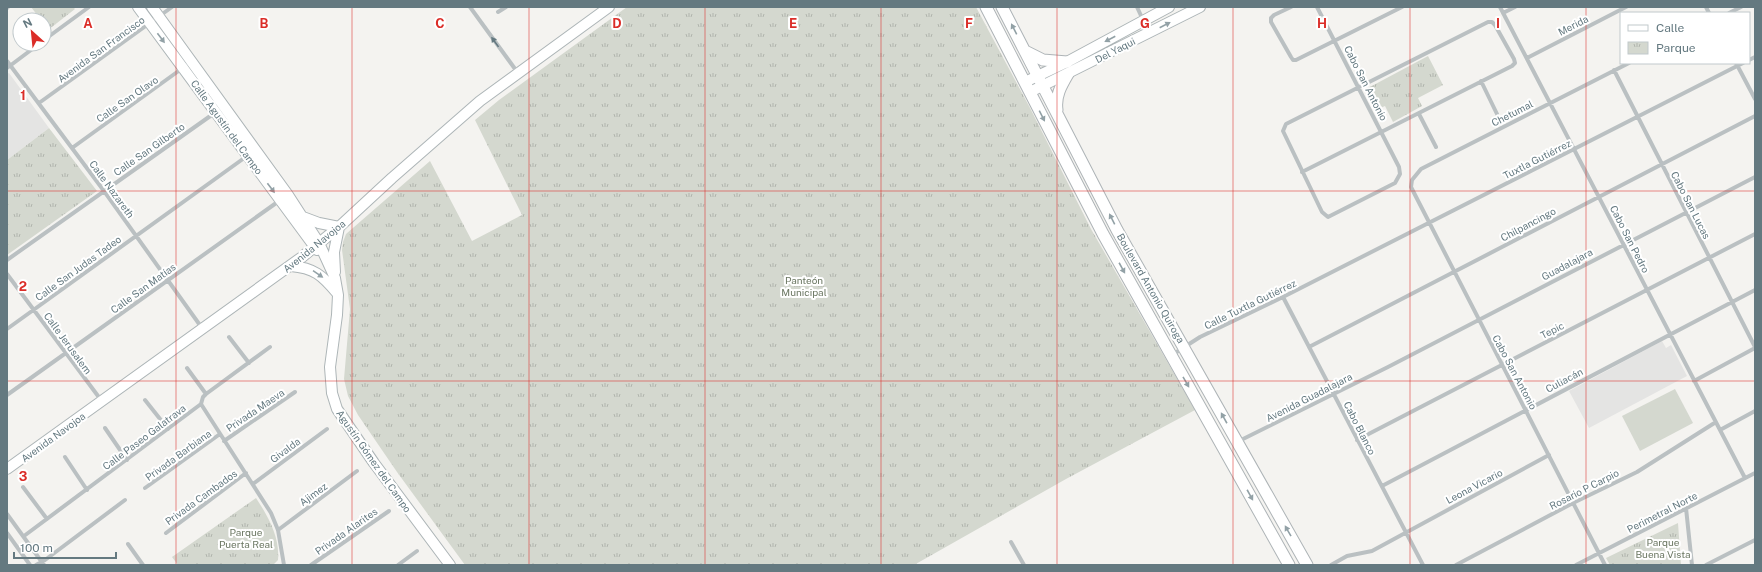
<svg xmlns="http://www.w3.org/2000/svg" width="1762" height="572" font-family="'Public Sans',sans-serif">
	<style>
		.built { fill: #e4e4e3 }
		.green { fill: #d4d8cf }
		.park { fill: url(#park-tufts) }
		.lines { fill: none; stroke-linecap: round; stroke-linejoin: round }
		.secondary-casing { stroke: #adb5b7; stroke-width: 12 }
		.primary-casing { stroke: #aeb4b7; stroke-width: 13 }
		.street { stroke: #bac0c2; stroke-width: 4 }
		.secondary { stroke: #fff; stroke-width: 10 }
		.primary { stroke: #fff; stroke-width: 11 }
		.oneway { fill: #92a1a6 }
		.oneway2 { fill: #647980 }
		.grid { fill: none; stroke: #db2d28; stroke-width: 1; stroke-opacity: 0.55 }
		.labels { text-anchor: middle; stroke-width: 4; stroke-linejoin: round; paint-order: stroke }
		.street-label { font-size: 10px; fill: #647980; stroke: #fff }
		.park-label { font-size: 10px; fill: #6b7762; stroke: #fff }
		.grid-label { font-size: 13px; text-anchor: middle; font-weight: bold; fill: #db2d28; stroke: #fff; stroke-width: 4; stroke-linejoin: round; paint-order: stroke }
	</style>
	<defs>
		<pattern id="park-tufts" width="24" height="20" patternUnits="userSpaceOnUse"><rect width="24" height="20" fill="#d4d8cf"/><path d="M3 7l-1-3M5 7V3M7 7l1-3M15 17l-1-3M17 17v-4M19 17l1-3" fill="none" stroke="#b0b4ad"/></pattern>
	</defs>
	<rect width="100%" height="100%" fill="#f4f3f0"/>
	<path class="built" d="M 9,73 L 49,128 L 7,160 L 7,74 Z
		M 1662,341 L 1666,348 L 1671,345 L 1687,376 L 1589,428 L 1569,391 Z"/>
	<path class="green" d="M 1675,389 L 1693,423 L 1640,451 L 1622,416 Z"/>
	<path class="park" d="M 31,7 L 73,7 L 75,9 L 48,30 L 44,25 L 44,20 L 41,20 Z
		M 627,7 L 976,7 L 1029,106 L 1091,229 L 1195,410 L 1066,479 L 914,565 L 465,565 L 397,472 L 358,415 L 348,396 L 344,379 L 350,309 L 342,250 L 343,242 L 346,234 L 430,161 L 472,241 L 522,215 L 475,120 L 499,100 Z
		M 1428,56 L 1443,85 L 1418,98 L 1422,106 L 1393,122 L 1385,106 L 1378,109 L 1368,88 Z
		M 49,128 L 97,191 L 7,255 L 7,160 Z
		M 256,498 C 268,516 280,537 278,560 L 273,565 L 178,565 L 172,557 Z
		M 1678,523 L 1681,565 L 1610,565 L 1606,558 Z"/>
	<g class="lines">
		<g class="secondary-casing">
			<path id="secondary" d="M 138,7 L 317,250
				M 152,7 L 288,195 L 319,243 L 335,278 L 338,295 L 337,315 L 330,367 L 332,393 L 337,409 L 374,463 L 450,565
				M 1025,82 L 1067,62 L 1169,7
				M 1030,92 L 1200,7
				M 303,217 L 319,223 L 339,227 L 334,252 L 335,272
				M 291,266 C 314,268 322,275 337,293
				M 7,469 L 302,257 L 339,227 L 392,178 L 480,101 L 609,7"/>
		</g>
		<g class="primary-casing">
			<path id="primary" d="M 986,7 L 1103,234 L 1289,565
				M 1002,7 L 1117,230 L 1307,565
				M 1025,51 L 1043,60 L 1067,62
				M 1057,110 C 1055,96 1061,86 1068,74"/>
		</g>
		<path class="street" d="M 470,7 L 518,73
			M 1137,7 L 1149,33
			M 1291,7 L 1274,15 L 1271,18 L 1271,22 L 1291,57 L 1293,60 L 1296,60 L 1402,7
			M 1500,7 L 1745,478
			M 1706,7 L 1709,13
			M 7,8 L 8,7
			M 498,12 L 506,7
			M 1503,13 L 1515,7
			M 1729,13 L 1741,7
			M 44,40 L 89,7
			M 1527,58 L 1626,7
			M 1749,60 L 1755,57
			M 7,61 L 104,191 L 202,328
			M 1736,63 L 1755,99
			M 7,68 L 39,44
			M 1614,70 L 1755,347
			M 1481,81 L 1497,114
			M 39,103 L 172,7
			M 1419,114 L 1436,147
			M 72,148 L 191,62
			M 1302,172 C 1372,137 1442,101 1512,66 L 1515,63 L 1514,59 L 1495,25 L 1492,22 L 1488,22 L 1286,124 L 1283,131 L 1322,212 L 1328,217 L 1395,183 L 1400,174 L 1399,167 L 1317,7
			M 7,260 L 223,107
			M 7,274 L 101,400
			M 1283,297 L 1423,565
			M 7,329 L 247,156
			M 229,337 L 249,363
			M 1309,347 L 1755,116
			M 1172,355 L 1200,337 L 1283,297 L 1743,63
			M 187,368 L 206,394
			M 1694,381 L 1755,348
			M 7,395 L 279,201
			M 145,400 L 168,429
			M 201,404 L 271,513 L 278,530 L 284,565
			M 105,428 L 127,460
			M 1720,430 L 1755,411
			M 1357,440 L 1755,234
			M 224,441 L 295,392
			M 1237,442 L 1388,367 L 1755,177
			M 65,457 L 87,490
			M 253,484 L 327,429
			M 1382,486 L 1755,290
			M 23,487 L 47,519
			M 145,488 L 220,434
			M 1686,508 L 1692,565
			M 7,514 L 44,565
			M 278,530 L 357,471
			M 7,533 L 30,565
			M 166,533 L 246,473
			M 24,536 L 201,404 L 203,397 L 206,394 L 270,347
			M 1011,542 L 1024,565
			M 128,544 L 143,565
			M 36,565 L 45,560 L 125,500
			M 311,565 L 389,511
			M 398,565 L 417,551
			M 1331,565 L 1347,556 L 1372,551 L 1549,455
			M 1456,565 L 1573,503 L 1637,472 L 1716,422
			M 1576,565 L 1755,473
			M 1605,565 L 1411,187 L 1412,180 L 1421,169 L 1629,63
			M 1706,565 L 1755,540"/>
		<use href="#secondary" class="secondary"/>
		<use href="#primary" class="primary"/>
	</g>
	<defs><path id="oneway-solid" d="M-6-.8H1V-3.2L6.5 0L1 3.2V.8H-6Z"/></defs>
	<g class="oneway">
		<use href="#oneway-solid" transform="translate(1165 25) rotate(-27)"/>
		<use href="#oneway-solid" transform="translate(1014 29) rotate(-117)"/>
		<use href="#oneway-solid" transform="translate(161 38) rotate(53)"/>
		<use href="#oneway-solid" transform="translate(1110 39) rotate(152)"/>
		<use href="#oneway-solid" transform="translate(1042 116) rotate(63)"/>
		<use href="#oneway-solid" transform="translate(271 188) rotate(53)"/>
		<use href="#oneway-solid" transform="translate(1112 219) rotate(-117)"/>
		<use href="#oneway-solid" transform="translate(1122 268) rotate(61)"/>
		<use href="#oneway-solid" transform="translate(318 274) rotate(34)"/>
		<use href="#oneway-solid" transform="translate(1186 382) rotate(60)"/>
		<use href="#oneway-solid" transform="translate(1224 418) rotate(-119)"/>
		<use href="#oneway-solid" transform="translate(1250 495) rotate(61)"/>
		<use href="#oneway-solid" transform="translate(1288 531) rotate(-120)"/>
	</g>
	<use class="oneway2" href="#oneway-solid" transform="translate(495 42) rotate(-126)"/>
	<path class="grid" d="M 176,7 L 176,565M 352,7 L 352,565M 529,7 L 529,565M 705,7 L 705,565M 881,7 L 881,565M 1057,7 L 1057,565M 1233,7 L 1233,565M 1410,7 L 1410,565M 1586,7 L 1586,565M 7,191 L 1755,191M 7,381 L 1755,381"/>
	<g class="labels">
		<g class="street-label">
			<text transform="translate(1573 25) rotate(-27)" y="4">Merida</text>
			<text transform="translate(101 49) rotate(-36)" y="4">Avenida San Francisco</text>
			<text transform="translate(1115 50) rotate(-27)" y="4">Del Yaqui</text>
			<text transform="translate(1366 83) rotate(63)" y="4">Cabo San Antonio</text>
			<text transform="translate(127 99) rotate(-35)" y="4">Calle San Olavo</text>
			<text transform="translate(1512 113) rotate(-27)" y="4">Chetumal</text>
			<text transform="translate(227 127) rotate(54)" y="4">Calle Agustín del Campo</text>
			<text transform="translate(149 149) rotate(-35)" y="4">Calle San Gilberto</text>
			<text transform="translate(1537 159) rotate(-27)" y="4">Tuxtla Gutiérrez</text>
			<text transform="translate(112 189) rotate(54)" y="4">Calle Nazareth</text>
			<text transform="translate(1691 205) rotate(63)" y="4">Cabo San Lucas</text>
			<text transform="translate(1528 224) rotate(-28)" y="4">Chilpancingo</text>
			<text transform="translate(1630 239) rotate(63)" y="4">Cabo San Pedro</text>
			<text transform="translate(314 246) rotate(-39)" y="4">Avenida Navojoa</text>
			<text transform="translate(1567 264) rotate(-28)" y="4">Guadalajara</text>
			<text transform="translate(78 268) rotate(-36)" y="4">Calle San Judas Tadeo</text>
			<text transform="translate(143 288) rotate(-36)" y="4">Calle San Matías</text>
			<text transform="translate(1151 288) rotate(60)" y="4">Boulevard Antonio Quiroga</text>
			<text transform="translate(1250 304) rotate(-26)" y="4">Calle Tuxtla Gutiérrez</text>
			<text transform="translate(1552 330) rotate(-27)" y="4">Tepic</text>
			<text transform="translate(68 343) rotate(54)" y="4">Calle Jerusalem</text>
			<text transform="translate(1515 372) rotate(62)" y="4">Cabo San Antonio</text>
			<text transform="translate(1564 380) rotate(-28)" y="4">Culiacán</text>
			<text transform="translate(1309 397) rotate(-27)" y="4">Avenida Guadalajara</text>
			<text transform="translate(255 410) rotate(-34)" y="4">Privada Maeva</text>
			<text transform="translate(1360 428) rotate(63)" y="4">Cabo Blanco</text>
			<text transform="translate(53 437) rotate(-36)" y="4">Avenida Navojoa</text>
			<text transform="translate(144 437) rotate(-37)" y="4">Calle Paseo Galatrava</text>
			<text transform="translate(285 450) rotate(-36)" y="4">Givalda</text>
			<text transform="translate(178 455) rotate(-36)" y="4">Privada Barbiana</text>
			<text transform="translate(374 461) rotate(55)" y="4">Agustín Gómez del Campo</text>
			<text transform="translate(1474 486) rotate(-28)" y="4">Leona Vicario</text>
			<text transform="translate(1584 489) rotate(-27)" y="4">Rosario P Carpio</text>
			<text transform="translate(313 494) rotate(-36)" y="4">Ajimez</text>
			<text transform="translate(201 497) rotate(-36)" y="4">Privada Cambados</text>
			<text transform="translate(1662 512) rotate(-27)" y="4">Perimetral Norte</text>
			<text transform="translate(346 531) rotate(-35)" y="4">Privada Alarites</text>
		</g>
		<g class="park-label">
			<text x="804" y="284">Panteón<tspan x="804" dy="12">Municipal</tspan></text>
			<text x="246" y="536">Parque<tspan x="246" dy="12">Puerta Real</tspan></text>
			<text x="1663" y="546">Parque<tspan x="1663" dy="12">Buena Vista</tspan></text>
		</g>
	</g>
	<g class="grid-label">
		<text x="88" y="28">A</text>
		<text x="264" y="28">B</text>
		<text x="440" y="28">C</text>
		<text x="617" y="28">D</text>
		<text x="793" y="28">E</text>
		<text x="969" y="28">F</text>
		<text x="1145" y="28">G</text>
		<text x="1322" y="28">H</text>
		<text x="1498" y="28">I</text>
		<text x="23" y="100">1</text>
		<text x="23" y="291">2</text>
		<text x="23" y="481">3</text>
	</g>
	<rect width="1762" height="572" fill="none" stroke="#647980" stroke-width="16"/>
	<rect x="1620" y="12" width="130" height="52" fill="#ffffff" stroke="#c1c9cc"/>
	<rect x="1628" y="25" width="20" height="6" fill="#ffffff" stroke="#c1c9cc"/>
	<text x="1656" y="32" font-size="12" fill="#647980">Calle</text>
	<rect x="1628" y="42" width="20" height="12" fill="url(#park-tufts)" stroke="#c1c9cc"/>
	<text x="1656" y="52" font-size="12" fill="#647980">Parque</text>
	<g transform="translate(32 32) rotate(333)"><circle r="19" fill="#ffffff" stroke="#c1c9cc"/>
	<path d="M0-3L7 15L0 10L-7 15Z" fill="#db2d28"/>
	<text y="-6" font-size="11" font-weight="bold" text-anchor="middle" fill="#647980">N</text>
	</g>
	<path d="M14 552v6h102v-6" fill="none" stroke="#647980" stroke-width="2"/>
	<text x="20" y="552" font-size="12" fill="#647980" stroke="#ffffff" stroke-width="3" paint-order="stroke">100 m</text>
</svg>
